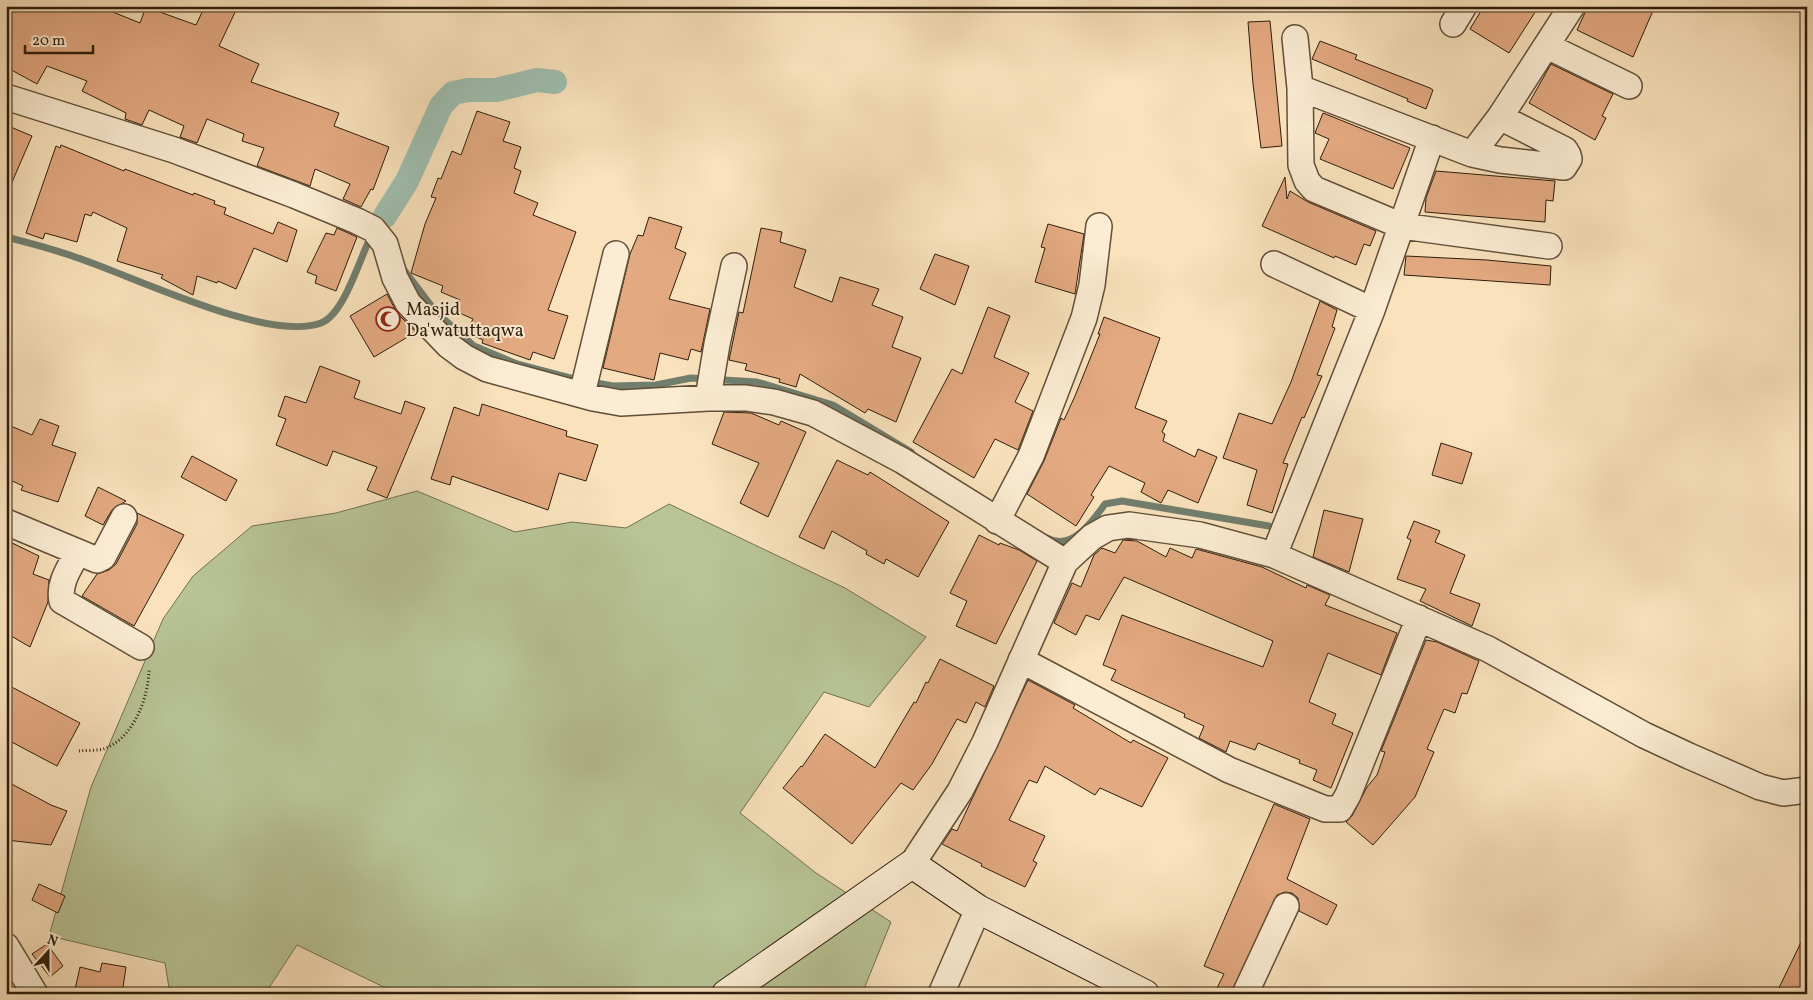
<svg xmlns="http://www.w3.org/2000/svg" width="1813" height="1000" font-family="Vollkorn,serif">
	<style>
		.grass { fill: #b8c496; stroke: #737151 }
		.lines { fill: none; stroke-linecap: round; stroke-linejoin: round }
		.stream { stroke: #717e6e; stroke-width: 7 }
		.canal { stroke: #9ebeb0; stroke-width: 24 }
		.building { fill: #e3a981; stroke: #2e1e0c }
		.street-casing { stroke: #614f38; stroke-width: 28 }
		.secondary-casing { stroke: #2e1e0c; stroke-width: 30 }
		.path { stroke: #2e1e0c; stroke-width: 3; stroke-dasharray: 1 2.5; stroke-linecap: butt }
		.street { stroke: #fbecd3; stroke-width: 25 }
		.secondary { stroke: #fbecd3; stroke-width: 28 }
		.labels { text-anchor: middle; stroke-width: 4; stroke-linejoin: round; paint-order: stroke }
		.poi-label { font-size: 18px; fill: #2e1e0c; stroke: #fbecd3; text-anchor: start }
	</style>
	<rect width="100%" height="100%" fill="#f9e2bc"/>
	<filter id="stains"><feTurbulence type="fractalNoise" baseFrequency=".004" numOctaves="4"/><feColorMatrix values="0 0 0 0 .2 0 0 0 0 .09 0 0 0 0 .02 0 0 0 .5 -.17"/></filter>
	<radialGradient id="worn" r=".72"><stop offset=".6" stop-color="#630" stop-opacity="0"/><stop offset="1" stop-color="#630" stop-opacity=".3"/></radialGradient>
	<path class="grass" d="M 417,491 L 515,532 L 572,522 L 626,528 L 669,504 L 845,588 L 926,637 L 869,707 L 824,692 L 740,813 L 816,873 L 891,922 L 862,994 L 398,994 L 297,945 L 265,994 L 170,994 L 165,963 L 49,936 L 91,787 L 163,619 L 193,576 L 252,526 L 336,513 Z"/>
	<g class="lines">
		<path class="stream" d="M 6,237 C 29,243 53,249 75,257 C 131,275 267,343 321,323 C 343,315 358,264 368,243
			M 401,266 L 436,312 L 474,346 L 517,364 L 574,379 L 613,386 L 656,385 L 691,378 L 757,382 L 833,405 L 911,452
			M 1047,538 C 1071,552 1093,521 1105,504 L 1122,501 L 1269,526"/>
		<path class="canal" d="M 385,216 L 407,181 L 441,106 L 453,93 L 468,90 L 496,90 L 537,80 L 555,82"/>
	</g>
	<path class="building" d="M 6,6 L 74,6 L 89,12 L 92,6 L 98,6 L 140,23 L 146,7 L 196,25 L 205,6 L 238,6 L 219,46 L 259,64 L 251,82 L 339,113 L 334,126 L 389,147 L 373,190 L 371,189 L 361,207 L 343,199 L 350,184 L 315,169 L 310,186 L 257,166 L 264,148 L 242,141 L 244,134 L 207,119 L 197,143 L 180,137 L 184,126 L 149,110 L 142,125 L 125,119 L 126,113 L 82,91 L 87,81 L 47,66 L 37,84 L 6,67 Z
		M 1484,6 L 1539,6 L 1509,53 L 1470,29 Z
		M 1588,6 L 1655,6 L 1633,57 L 1577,30 Z
		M 1270,21 L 1282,146 L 1261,148 L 1253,84 L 1248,22 Z
		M 1320,41 L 1357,55 L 1355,59 L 1430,88 L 1433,90 L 1426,109 L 1407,101 L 1408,99 L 1312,59 Z
		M 1551,64 L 1613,94 L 1602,116 L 1606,118 L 1595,140 L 1529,103 Z
		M 477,111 L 510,122 L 503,141 L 521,147 L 514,168 L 521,171 L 514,193 L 538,203 L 533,215 L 576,232 L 548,310 L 568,316 L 554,359 L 533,352 L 530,360 L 482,343 L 483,340 L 467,332 L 473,319 L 455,311 L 460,300 L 441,292 L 443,286 L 411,273 L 425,224 L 436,198 L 431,197 L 438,178 L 441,179 L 452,151 L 461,155 Z
		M 1323,113 L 1410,148 L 1393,189 L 1320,159 L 1329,139 L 1315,133 Z
		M 6,125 L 32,136 L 6,196 Z
		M 61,145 L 124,171 L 125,169 L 193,195 L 194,193 L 215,201 L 214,204 L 226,208 L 224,214 L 273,234 L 278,222 L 297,230 L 287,262 L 254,248 L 236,289 L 218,281 L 217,283 L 197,276 L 193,295 L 161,278 L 163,275 L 117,261 L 127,228 L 93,212 L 91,216 L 85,214 L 77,242 L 45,233 L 43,239 L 26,233 L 56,146 L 60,148 Z
		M 1436,171 L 1555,181 L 1553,201 L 1546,200 L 1545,222 L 1425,212 L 1426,198 Z
		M 1285,177 L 1287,199 L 1290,191 L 1308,202 L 1376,231 L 1370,246 L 1364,244 L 1356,265 L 1335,256 L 1334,258 L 1262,226 Z
		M 649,217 L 682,227 L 675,248 L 686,253 L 669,299 L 710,309 L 701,352 L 691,349 L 688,360 L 660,353 L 654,380 L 603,368 L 630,254 L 638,235 L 643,236 Z
		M 1048,224 L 1084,234 L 1075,294 L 1035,282 L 1045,248 L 1041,247 Z
		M 337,228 L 357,237 L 336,291 L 315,283 L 317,276 L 307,272 L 326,233 L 334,235 Z
		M 761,228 L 782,232 L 780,242 L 806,250 L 794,287 L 832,302 L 840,277 L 879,289 L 872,305 L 903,317 L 892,347 L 921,358 L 896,422 L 868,409 L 865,413 L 800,374 L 796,387 L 779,382 L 780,379 L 745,370 L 747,364 L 729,360 L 739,312 L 743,313 Z
		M 935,254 L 969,266 L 955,305 L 920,289 Z
		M 1406,256 L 1487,260 L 1551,266 L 1550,285 L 1404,275 Z
		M 387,294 L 397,313 L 416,332 L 374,357 L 350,316 Z
		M 1320,301 L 1337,310 L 1332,327 L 1335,328 L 1317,375 L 1322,376 L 1304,418 L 1302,417 L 1283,463 L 1288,464 L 1272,513 L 1247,505 L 1257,470 L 1223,458 L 1239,413 L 1272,424 L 1291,382 Z
		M 988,307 L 1010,316 L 994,357 L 1029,373 L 1015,402 L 1033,411 L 1018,450 L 995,439 L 974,478 L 913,442 L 952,369 L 962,374 Z
		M 1104,317 L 1160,338 L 1135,408 L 1167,421 L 1162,432 L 1165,434 L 1163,441 L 1195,457 L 1198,449 L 1217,457 L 1198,503 L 1168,490 L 1161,503 L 1141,492 L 1145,483 L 1109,466 L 1091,495 L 1094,497 L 1076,526 L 1027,494 L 1044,461 L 1061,418 L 1064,420 L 1075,396 L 1100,334 L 1098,334 Z
		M 320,366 L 360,381 L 354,398 L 401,414 L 405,401 L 425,408 L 387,498 L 367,490 L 377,467 L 333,451 L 327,466 L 276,445 L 286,419 L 278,416 L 285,396 L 306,403 Z
		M 482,404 L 567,431 L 566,436 L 598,445 L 586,481 L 559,473 L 548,510 L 452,476 L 450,485 L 431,479 L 454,407 L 479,416 Z
		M 724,412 L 751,413 L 779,425 L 781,421 L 806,432 L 768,517 L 740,503 L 759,463 L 712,444 Z
		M 40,419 L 59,426 L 52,445 L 76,453 L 58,502 L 21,490 L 23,486 L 6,478 L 6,424 L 32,435 Z
		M 1441,443 L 1472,453 L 1462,484 L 1432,475 Z
		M 192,456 L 237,480 L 226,501 L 181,477 Z
		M 837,460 L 868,475 L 870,472 L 949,522 L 918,577 L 886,559 L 884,564 L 866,554 L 867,551 L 832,531 L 824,549 L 799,537 Z
		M 98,487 L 126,501 L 112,510 L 103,525 L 85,516 Z
		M 1324,510 L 1363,519 L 1349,572 L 1313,557 Z
		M 137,513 L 184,535 L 134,626 L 82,596 L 97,574 L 109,570 L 116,564 L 137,524 Z
		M 1414,521 L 1440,531 L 1435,542 L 1465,555 L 1450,593 L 1480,604 L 1472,626 L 1420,601 L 1426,589 L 1397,579 L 1411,540 L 1407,538 Z
		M 979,535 L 999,545 L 1000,543 L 1019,550 L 1037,561 L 996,644 L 956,626 L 967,601 L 950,593 Z
		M 6,540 L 39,556 L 33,574 L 49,580 L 48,602 L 30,647 L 6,633 Z
		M 1123,540 L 1137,541 L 1166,557 L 1170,548 L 1192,558 L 1196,549 L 1262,567 L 1306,588 L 1307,585 L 1330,595 L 1325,605 L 1397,633 L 1381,675 L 1328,653 L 1309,702 L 1336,714 L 1332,724 L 1353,733 L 1331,788 L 1313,780 L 1317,770 L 1299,763 L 1300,760 L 1258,743 L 1255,750 L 1230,741 L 1226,752 L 1199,738 L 1204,726 L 1184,717 L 1185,714 L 1111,680 L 1116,670 L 1103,665 L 1122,615 L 1263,667 L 1273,641 L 1124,577 L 1099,620 L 1086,615 L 1076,635 L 1054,623 L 1072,583 L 1081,587 L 1094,555 L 1102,548 L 1115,553 Z
		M 1426,640 L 1437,642 L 1479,661 L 1467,694 L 1462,693 L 1455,713 L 1444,709 L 1427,749 L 1434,752 L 1415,797 L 1373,845 L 1346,822 L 1352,816 L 1367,787 L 1377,775 L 1385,752 L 1381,751 Z
		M 940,659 L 994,686 L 985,707 L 976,702 L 966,723 L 957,719 L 932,764 L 913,790 L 901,783 L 852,844 L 783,788 L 801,766 L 802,767 L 825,734 L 875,768 L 914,702 L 916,703 L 926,682 L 928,683 Z
		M 1028,680 L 1075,705 L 1073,708 L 1131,743 L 1133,740 L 1168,758 L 1142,807 L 1100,788 L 1095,795 L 1045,766 L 1037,783 L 1029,780 L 1009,820 L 1045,836 L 1033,861 L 1037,863 L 1025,887 L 981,866 L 982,864 L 942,844 L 952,829 L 957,831 Z
		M 6,684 L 80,723 L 57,766 L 6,739 Z
		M 6,781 L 51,805 L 67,811 L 51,845 L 6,840 Z
		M 1274,804 L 1310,819 L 1287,879 L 1337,905 L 1327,925 L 1299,911 L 1298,898 L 1292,893 L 1285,892 L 1277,895 L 1231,994 L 1214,994 L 1224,974 L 1204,966 Z
		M 39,884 L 65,896 L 58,913 L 32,900 Z
		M 1807,930 L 1807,983 L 1801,994 L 1776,994 Z
		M 47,944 L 63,966 L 50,977 L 32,954 Z
		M 102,963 L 126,967 L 122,994 L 74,994 L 80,967 L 100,972 Z"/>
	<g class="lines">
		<g class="street-casing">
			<path id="street" d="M 1453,24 L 1464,6
				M 1295,38 L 1300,88 L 1301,165 L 1307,181 L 1314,189 L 1402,226 L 1549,246
				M 1547,46 L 1629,86
				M 1300,88 L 1472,154 L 1500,160 L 1564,167 L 1569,159 L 1568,155 L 1565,150 L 1500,117
				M 6,97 L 174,150 L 294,195 L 357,221 L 373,229 L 385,244 L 395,278 L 408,303 L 448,345 L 464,357 L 487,369 L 593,398 L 621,403 L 708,398 L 746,398 L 774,402 L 813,413 L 903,461 L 1065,562
				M 1472,154 L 1500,117 L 1572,6
				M 1274,264 L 1372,310
				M 582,394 L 616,254
				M 708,398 L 717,344 L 734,266
				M 997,521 L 1031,456 L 1084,318 L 1092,285 L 1099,226
				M 6,522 L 97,560 L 103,557 L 124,517
				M 78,552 C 70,567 58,583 62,601 L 141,647
				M 1274,555 L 1372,310 L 1432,138
				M 1021,660 L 1229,770 L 1325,809 L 1340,809 L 1348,795 L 1419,618
				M 912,864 L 960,791 L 985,742 L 1065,562 L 1092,537 L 1108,528 L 1129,525 L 1200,535 L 1274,555 L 1488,649 L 1644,735 L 1689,756 L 1760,787 L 1783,793 L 1807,790
				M 6,946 L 35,994
				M 941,994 L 978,909
				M 1245,994 L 1286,906"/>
		</g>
		<g class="secondary-casing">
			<path id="secondary" d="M 726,994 L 912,864 L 978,909 L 1145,994"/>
		</g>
		<path class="path" d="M 79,751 C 86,750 96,751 103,749 C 133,740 149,697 149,669"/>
		<use href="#street" class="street"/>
		<use href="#secondary" class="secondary"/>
	</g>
	<defs>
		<g id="mosque-ring" transform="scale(1.25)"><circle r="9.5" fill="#fbecd3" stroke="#8f2418" stroke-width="1.5"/><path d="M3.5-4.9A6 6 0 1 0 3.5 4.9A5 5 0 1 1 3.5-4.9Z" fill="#8f2418"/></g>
	</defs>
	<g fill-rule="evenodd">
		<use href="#mosque-ring" x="388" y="319"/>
	</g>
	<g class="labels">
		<g class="poi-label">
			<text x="406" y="315">Masjid<tspan x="406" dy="21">Da'watuttaqwa</tspan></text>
		</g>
	</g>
	<rect width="1813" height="1000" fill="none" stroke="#f9e2bc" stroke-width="25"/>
	<rect x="8" y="8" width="1798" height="985" fill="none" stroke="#2e1e0c" stroke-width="2.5"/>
	<rect x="12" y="12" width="1788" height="975" fill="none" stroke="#2e1e0c"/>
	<g transform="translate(48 952) rotate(21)" stroke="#fbecd3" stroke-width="4" paint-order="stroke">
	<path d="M0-4L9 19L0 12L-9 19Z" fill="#2e1e0c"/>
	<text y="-8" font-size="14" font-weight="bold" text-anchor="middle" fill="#2e1e0c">N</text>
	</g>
	<path d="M25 45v8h68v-8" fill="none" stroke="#2e1e0c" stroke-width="2.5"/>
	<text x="32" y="45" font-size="15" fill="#2e1e0c" stroke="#fbecd3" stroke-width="4" paint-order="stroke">20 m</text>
	<rect width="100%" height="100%" filter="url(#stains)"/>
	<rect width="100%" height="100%" fill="url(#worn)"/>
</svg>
